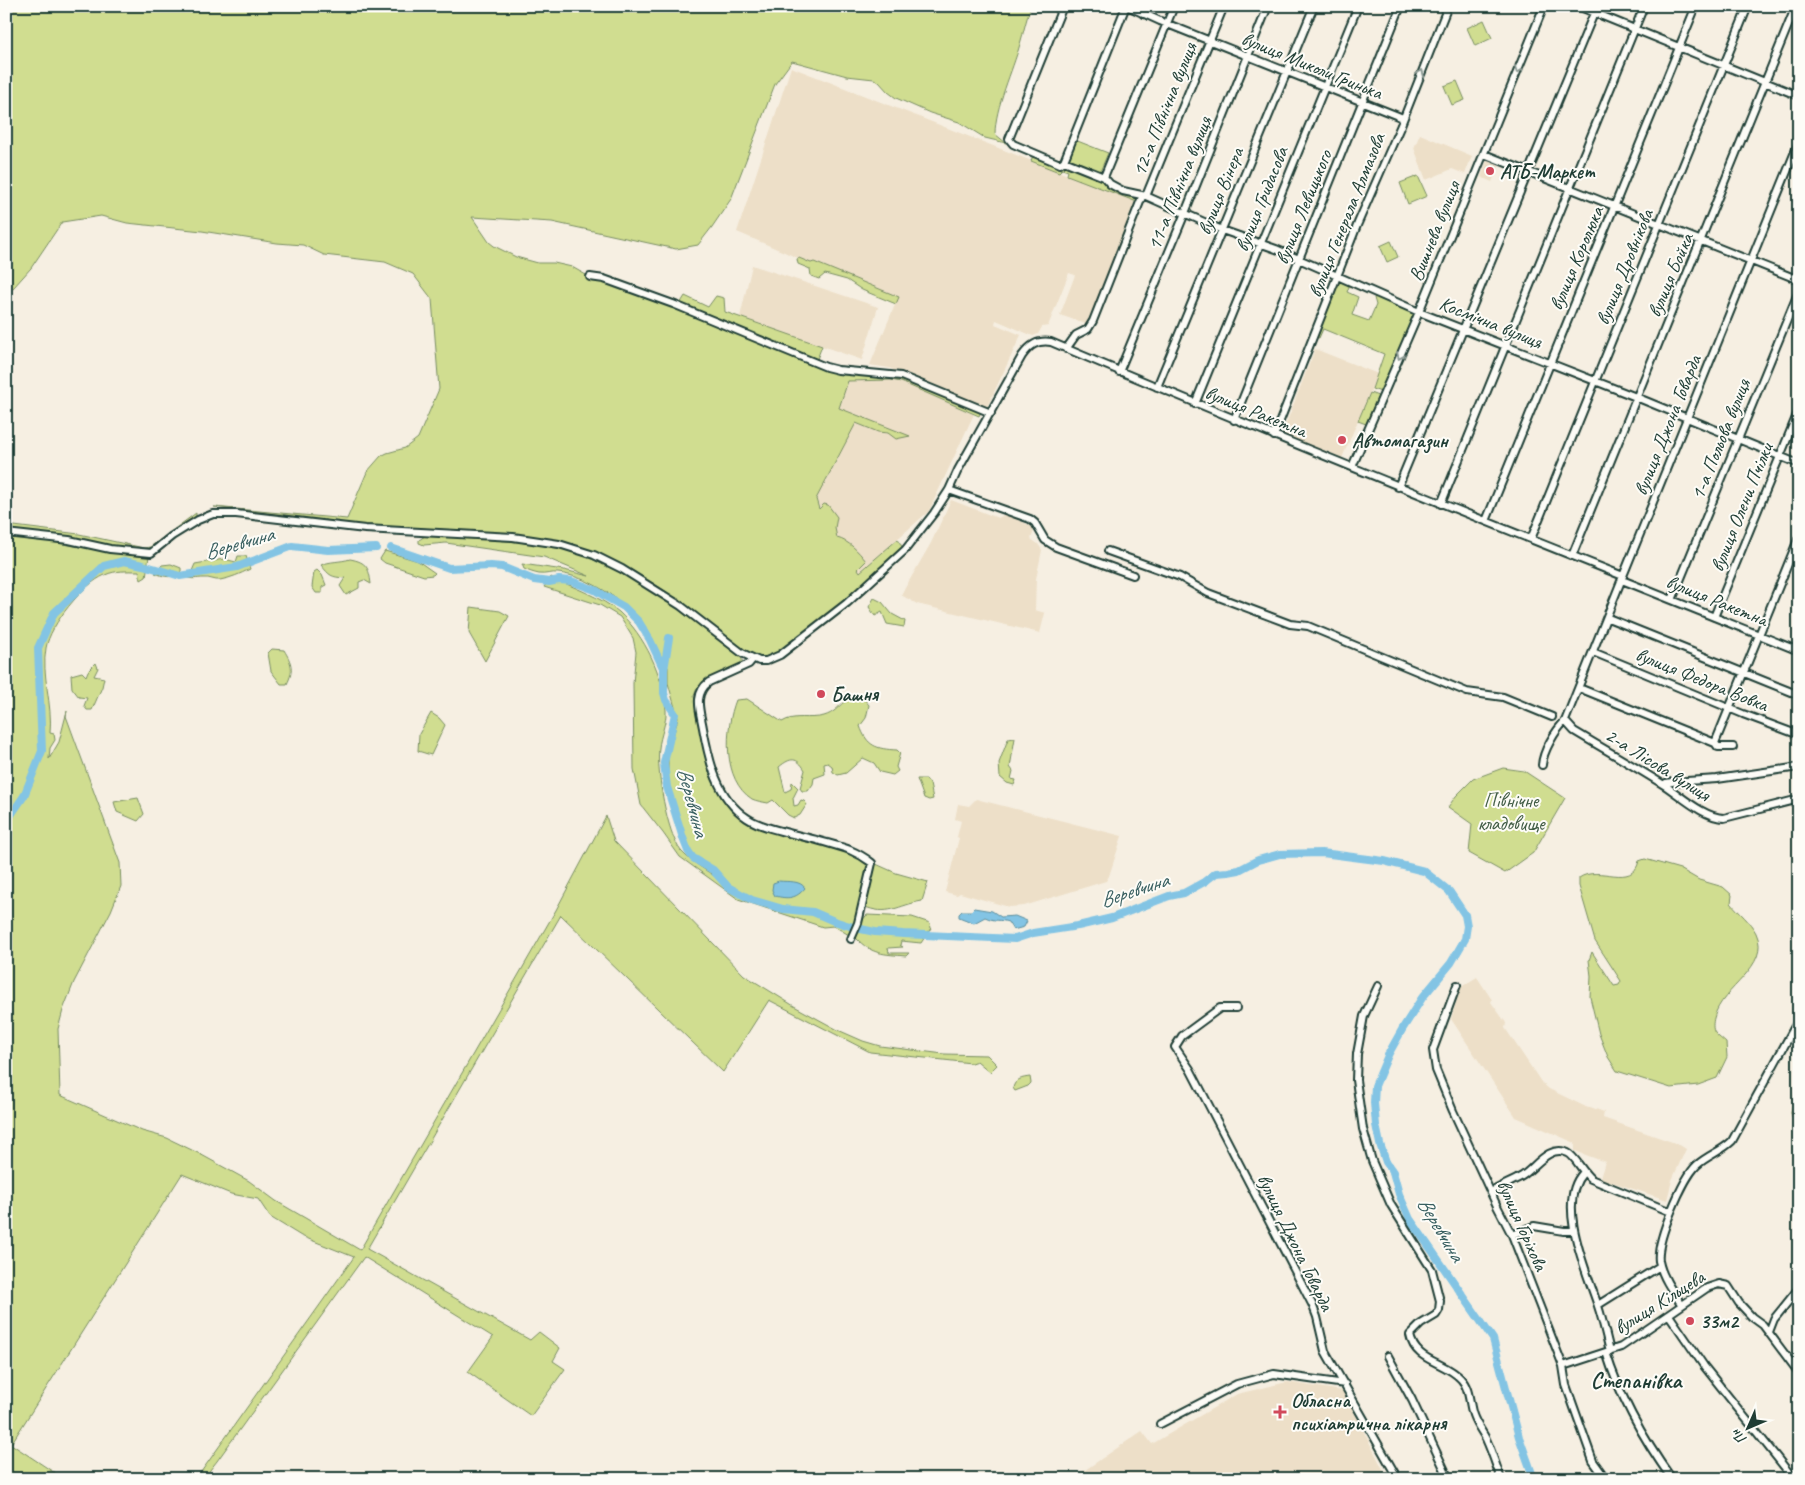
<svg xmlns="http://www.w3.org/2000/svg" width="1805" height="1485" font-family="Caveat,sans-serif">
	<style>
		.built { fill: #eddfc8 }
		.green { fill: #d0dd90; stroke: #788d62 }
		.water { fill: #83c4e4; stroke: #5b8e9e }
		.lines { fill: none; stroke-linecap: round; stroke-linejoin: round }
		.river { stroke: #83c4e4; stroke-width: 8 }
		.minor-casing { stroke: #1f3d34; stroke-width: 10 }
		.minor { stroke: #fdfcf7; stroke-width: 6 }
		.oneway { stroke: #8e9c96 }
		.poi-dot { fill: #d1495b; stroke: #fdfcf7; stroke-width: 2 }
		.labels { text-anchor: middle; stroke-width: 4; stroke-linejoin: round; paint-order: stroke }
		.street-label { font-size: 20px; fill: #1f3d34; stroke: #fdfcf7 }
		.poi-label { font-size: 20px; font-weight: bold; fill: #1f3d34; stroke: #fdfcf7; text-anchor: start }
		.park-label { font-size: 20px; fill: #425d46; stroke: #fdfcf7 }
		.water-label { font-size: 21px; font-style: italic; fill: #385f60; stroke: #fdfcf7 }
		.quarter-label { font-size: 22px; font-weight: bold; fill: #1f3d34; stroke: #fdfcf7 }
	</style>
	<rect width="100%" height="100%" fill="#f6efe2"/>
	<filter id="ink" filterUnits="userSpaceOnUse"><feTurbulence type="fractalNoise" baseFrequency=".02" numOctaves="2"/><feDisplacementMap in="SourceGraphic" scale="10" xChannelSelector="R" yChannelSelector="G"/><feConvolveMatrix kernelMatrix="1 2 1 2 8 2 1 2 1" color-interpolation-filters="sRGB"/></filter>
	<g filter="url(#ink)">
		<path class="built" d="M 791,67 L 1137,202 L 1089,325 L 1060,315 L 1075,275 L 1069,273 L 1048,326 L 1042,327 L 1038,334 L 1033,336 L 996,320 L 995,324 L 1021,335 L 987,407 L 889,368 L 870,365 L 897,300 L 737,232 Z
			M 1420,134 L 1472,156 L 1465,174 L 1452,169 L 1426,180 L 1414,148 Z
			M 1487,161 L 1499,166 L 1492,182 L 1481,177 Z
			M 752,265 L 878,307 L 862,360 L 740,317 Z
			M 1315,349 L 1378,374 L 1342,458 L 1282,434 Z
			M 891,380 L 901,382 L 974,414 L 929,511 L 860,572 L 830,535 L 816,499 L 859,417 L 839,408 L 848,381 Z
			M 951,500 L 998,518 L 1006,514 L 1035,528 L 1031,539 L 1038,544 L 1042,550 L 1036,579 L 1035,610 L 1045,613 L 1040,633 L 917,604 L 901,595 L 931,543 Z
			M 976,799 L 1122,836 L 1109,876 L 1106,881 L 1024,906 L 1009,907 L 960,893 L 957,895 L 945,892 L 959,838 L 957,837 L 961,821 L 955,819 L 958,804 L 969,806 Z
			M 1477,977 L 1492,1000 L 1491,1002 L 1506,1023 L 1505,1028 L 1541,1082 L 1549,1089 L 1588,1108 L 1590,1107 L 1604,1112 L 1603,1118 L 1678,1144 L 1686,1149 L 1672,1180 L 1667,1200 L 1600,1178 L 1605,1162 L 1575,1151 L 1575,1143 L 1516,1117 L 1451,1019 L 1461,987 Z
			M 1287,1382 L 1343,1391 L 1388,1479 L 1072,1479 L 1142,1431 L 1152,1444 L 1237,1394 Z"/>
		<path class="green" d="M 6,6 L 1031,6 C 1026,19 1024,31 1020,44 C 1013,70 995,107 995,134 L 1006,143 L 985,138 L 959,122 L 930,113 L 896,98 L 888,92 L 879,82 L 874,79 L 847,76 L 792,61 L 775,84 L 731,199 L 712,227 L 698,245 L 676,249 L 552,222 L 472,217 L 489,242 L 494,246 L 516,257 L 538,263 L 554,263 L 572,267 L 593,279 L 610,283 L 836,373 L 888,376 L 903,380 L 981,412 L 979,416 L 901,382 L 891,380 L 848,381 L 839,408 L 910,436 L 896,439 L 888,433 L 878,432 L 856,423 L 816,499 L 819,509 L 824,504 L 828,505 L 837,517 L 835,528 L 837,538 C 849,541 858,551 866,561 L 858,569 L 860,572 L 898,539 L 902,547 C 868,580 833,611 795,639 C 787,645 777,655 766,657 C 746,660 716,628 700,616 C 667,591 627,564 589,550 C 566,542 541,538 518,534 L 353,524 L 214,507 L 347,519 L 367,472 L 381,456 L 387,453 L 405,448 L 418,438 L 439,389 L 432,299 L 413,274 L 385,262 L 324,255 L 303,245 L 277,243 L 202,231 L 127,223 L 101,216 L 62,222 L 31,268 L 6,296 Z
			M 1484,20 L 1492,38 L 1475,46 L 1467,28 Z
			M 1457,81 L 1465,100 L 1452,105 L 1444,86 Z
			M 1075,140 L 1108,153 L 1099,174 L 1068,161 Z
			M 1033,155 L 1065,163 L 1101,176 L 1109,187 L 1136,197 L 1137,202 L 1067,175 L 1068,171 L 1062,169 L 1059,172 L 1031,161 Z
			M 1418,176 L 1427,196 L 1408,204 L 1400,183 Z
			M 1391,241 L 1398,257 L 1387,262 L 1380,246 Z
			M 799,258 L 811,263 L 814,262 L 899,297 L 896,304 L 862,290 L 847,280 L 825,274 L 819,279 L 811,276 L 810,269 L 798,264 L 797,259 Z
			M 1339,280 L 1350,284 L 1347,292 L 1358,297 L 1352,315 L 1369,321 L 1376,305 L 1374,298 L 1376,295 L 1416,312 L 1381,392 L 1372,389 L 1384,354 L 1323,329 L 1319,338 L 1316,337 Z
			M 685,296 L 708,307 L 716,296 L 724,298 L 725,312 L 822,346 L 817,359 L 680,304 Z
			M 1370,393 L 1378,396 L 1366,424 L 1358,421 Z
			M 196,513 L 196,517 L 152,548 L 144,550 L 111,547 L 6,530 L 6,525 L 79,534 L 144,548 L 150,547 Z
			M 6,534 L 115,553 L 149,556 L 146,577 L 141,580 L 139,571 C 127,571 116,570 105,575 C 83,584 50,625 46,648 C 41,675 53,704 50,733 L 54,734 L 55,740 L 50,748 L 49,759 L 59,742 L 67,711 L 66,716 L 120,863 L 121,886 L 111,911 L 74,982 L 63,1010 L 58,1029 L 60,1095 L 142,1131 L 167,1138 L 198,1153 L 249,1181 L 276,1201 L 360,1250 L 556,910 L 606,816 L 614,841 L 744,975 L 794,1006 L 838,1030 L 863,1041 L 880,1046 L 944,1054 L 987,1055 L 997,1065 L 990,1072 L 977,1061 L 971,1063 L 870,1052 L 769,1000 L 723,1072 L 561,915 L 367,1249 L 530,1340 L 539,1332 L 560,1348 L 553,1361 L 565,1369 L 531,1416 L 468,1372 L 493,1337 L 364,1257 L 217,1461 L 203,1479 L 196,1479 L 354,1257 L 301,1236 L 270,1217 L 258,1199 L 231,1194 L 182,1174 L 11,1444 L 64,1479 L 6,1479 Z
			M 425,536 C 448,536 470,538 493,540 C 519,542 546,544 572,552 C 606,562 659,593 688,615 C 697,622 705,630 714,637 C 722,643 745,652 742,664 L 705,681 L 697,688 L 694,696 L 707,765 L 717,787 L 747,821 L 847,851 L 863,859 L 868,866 L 857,921 L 849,935 L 834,926 L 823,927 L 738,899 L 680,857 L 663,833 L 641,805 L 634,769 L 633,683 L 636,652 L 633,638 L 620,617 L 600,605 L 544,587 L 551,577 C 570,586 603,598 619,612 C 645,636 663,675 666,710 C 667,722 660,736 659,748 C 656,770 667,834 681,851 C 691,862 706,870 717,878 L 718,874 L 700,859 L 695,857 L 685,842 L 668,781 L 668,756 L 678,718 L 668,683 L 668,667 C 659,662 648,632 640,621 C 622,599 587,576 558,573 C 552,572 545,575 539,574 C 534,573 528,571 524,569 L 522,564 L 564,570 L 589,576 L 544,557 L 446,543 L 424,545 L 419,543 L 419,540 Z
			M 385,551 L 418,561 L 435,573 L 433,575 L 424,576 L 385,563 L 380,559 Z
			M 238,556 L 246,556 L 250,569 C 240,574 231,578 220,580 C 215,581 209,577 204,578 C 196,578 193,580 185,577 L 185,574 L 192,571 L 195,564 L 224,559 L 236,562 Z
			M 350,559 C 367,562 369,568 371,584 L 364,580 L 359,582 L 359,588 L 346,595 L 340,586 L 345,578 C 331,577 330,576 321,565 C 329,561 341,562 350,559 Z
			M 171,564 L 181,568 L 181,572 C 172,579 165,577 155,573 L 162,565 Z
			M 317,570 L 322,575 L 326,585 L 322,587 L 322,593 L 316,593 L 312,587 L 314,572 Z
			M 874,598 L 882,602 L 892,614 L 905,621 L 904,627 L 887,624 L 882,612 L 875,616 L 869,607 Z
			M 471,607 L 500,611 L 509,616 L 485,661 L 469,633 Z
			M 272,649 L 284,650 C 292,663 294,670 287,684 L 281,684 L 271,671 L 268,653 Z
			M 96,663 L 98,668 L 94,676 L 104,678 L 102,687 L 92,710 L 87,710 L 84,706 L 87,698 L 79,697 L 72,688 L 71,675 L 82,672 L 86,676 L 88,671 Z
			M 855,698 L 864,699 L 869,705 L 866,718 L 860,726 C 867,746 876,749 897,750 L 900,753 L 896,767 L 898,771 L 893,775 L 880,772 L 874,763 L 863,758 L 846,773 L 838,775 L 833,772 L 832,766 L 828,763 L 824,764 L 825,774 L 814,778 L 813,784 L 808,791 L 802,791 L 800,788 L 805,770 C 797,757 791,757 779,767 L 785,792 L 791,789 L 792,782 L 798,788 L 793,798 L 794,806 L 798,805 L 801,800 L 804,801 L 807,804 L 800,815 L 794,818 L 788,815 L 773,800 L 768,803 C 763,802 756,801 752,799 C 722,780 725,728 736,700 L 747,699 L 782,722 C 795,714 809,720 824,716 C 834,713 837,708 844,702 C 846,700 852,699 855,698 Z
			M 431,713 L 439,718 L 445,725 L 431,755 L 418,751 L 419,734 Z
			M 1015,738 L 1010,767 L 1013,771 L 1011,779 L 1016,780 L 1014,785 L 1007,783 L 1000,777 L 999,763 L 1008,739 Z
			M 1503,768 L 1524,771 L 1565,798 L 1533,853 L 1505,873 L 1469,853 L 1472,824 L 1448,807 L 1456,796 L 1473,779 Z
			M 917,779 L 926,779 L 930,784 L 933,799 L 929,800 L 924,798 Z
			M 138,798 L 144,814 L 138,821 L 117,812 L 114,802 Z
			M 1645,859 L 1680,869 L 1699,880 L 1723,887 L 1732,895 L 1731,903 C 1739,913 1750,921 1756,933 C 1772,967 1721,987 1714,1018 C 1713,1022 1712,1029 1715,1033 C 1717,1036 1723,1040 1726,1043 L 1727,1057 L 1717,1078 L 1698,1085 L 1671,1088 L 1617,1071 L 1608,1057 L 1599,1034 L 1590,997 L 1591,976 L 1589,960 L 1592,952 L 1614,986 L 1619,985 L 1621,981 L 1595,941 L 1579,886 L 1579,878 C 1599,864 1632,890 1639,861 Z
			M 876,864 L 896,873 L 928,882 L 922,901 C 898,905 888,917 863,906 Z
			M 867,915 L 912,917 L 930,923 L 931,928 L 921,943 L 901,941 L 900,945 L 903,947 L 888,948 L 889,953 L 909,953 L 906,956 C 884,954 872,955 856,938 C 856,929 860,922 867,915 Z
			M 1799,1074 L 1799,1117 L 1796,1120 L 1793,1119 L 1791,1113 Z
			M 1030,1077 L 1031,1083 L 1028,1086 L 1015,1091 L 1013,1088 C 1015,1079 1022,1078 1030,1077 Z"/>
		<path class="water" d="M 779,881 C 788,882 800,880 805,888 C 796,899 788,899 775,896 L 772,890 L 773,883 Z
			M 974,908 L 992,911 L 1001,917 L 1015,916 L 1027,921 L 1024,927 L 1013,930 L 1008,922 C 999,919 996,922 985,917 L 974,923 L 959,917 L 959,914 L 962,911 L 971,911 Z"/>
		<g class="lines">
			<path class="river" d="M 391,548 L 449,568 L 491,566 L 502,567 L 534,580 L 549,582 L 559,580 L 571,581 L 595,590 L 608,598 L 624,607 L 639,622 L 650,640 L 664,670 L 664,693 L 666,700 L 675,714 L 664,763 L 667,787 L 683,838 L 688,851 L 693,858 L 713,870 L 728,887 L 752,900 L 783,909 L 813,912 L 834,921 L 856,928 L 875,932 L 903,934 L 1015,939 L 1033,933 L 1078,926 L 1112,918 L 1169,896 L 1184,893 L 1204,882 L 1216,873 L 1228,872 L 1239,870 L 1258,860 L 1280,854 L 1322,853 L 1384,861 L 1424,871 L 1449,891 L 1465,915 L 1467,926 L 1465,939 L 1451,963 L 1422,998 L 1403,1028 L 1389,1053 L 1375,1086 L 1374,1103 L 1376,1125 L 1380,1144 L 1386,1162 L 1393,1172 L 1399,1194 L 1410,1219 L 1493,1339 L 1519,1437 L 1534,1479
				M 664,670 L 669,638
				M 6,822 L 24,796 L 42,751 L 38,648 L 54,613 L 104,566 L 124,561 L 143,565 L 180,576 L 237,567 L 292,546 L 328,550 L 376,548"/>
			<g class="minor-casing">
				<path id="minor" d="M 1063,6 L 1009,139 L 1013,144 L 1060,164 L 1064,161 L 1126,6
					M 1127,6 L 1160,21 L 1403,118
					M 1578,6 L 1799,96
					M 1143,14 L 1146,6
					M 1484,154 L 1799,280
					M 1064,161 L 1104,177 L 1110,184 L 1123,191 L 1146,196 L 1222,230 L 1276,249 L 1419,312 L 1636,397 L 1799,464
					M 1104,177 L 1174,6
					M 1146,196 L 1224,6
					M 590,277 L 604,279 L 673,304 L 826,367 L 838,370 L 901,376 L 991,413
					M 1066,349 L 1076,335 L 1088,329 L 1093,321 L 1142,197
					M 1119,372 L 1185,213 L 1268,6
					M 1157,387 L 1314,6
					M 1195,404 L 1358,6
					M 1234,420 L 1401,6
					M 1274,436 L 1358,223 L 1401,125 L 1448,6
					M 1352,467 L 1419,312 L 1544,6
					M 1398,487 L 1597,6
					M 949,490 L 1030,519 L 1035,523 L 1045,540 L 1056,547 L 1133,575
					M 1441,504 L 1644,6
					M 1486,521 L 1696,6
					M 6,533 L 69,540 L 110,549 L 151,553 L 172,536 L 198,520 L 213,514 L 236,514 L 365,529 L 513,537 L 559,544 L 594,555 L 622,569 L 681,606 L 742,653 L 759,661 L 766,661 L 780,655 L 847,603 L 905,550 L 934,513 L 949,490 L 958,470 L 1022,356 C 1030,345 1037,340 1051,342 C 1241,423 1432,500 1623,576
					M 1531,539 L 1748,6
					M 1108,551 L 1180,577 L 1208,593 L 1290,624 L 1308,626 L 1467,692 L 1503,697 L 1552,717
					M 1572,556 L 1796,6
					M 1622,580 L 1799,651
					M 1672,600 L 1799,291
					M 1714,617 L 1799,410
					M 1608,618 L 1799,695
					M 1593,652 L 1743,714 L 1799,735
					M 753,659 L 749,664 L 709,682 C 693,694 700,711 703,728 C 709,761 717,798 747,818 C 763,829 800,835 820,841 C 841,847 854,849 872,863 L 858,923 L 851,939
					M 1579,688 L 1715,743 L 1718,747 L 1733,747
					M 1565,721 L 1574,731 C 1604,749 1634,766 1664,785 C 1680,795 1704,818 1724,818 L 1799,799
					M 1715,743 L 1799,537
					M 1542,765 C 1543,751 1555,731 1565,721 L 1623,576 L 1799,142
					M 1664,785 L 1666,783 L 1672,782 L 1717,779 L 1799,767
					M 1457,985 L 1433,1050 L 1436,1070 L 1453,1111 L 1497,1206 L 1512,1235 L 1563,1366 L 1566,1385 L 1593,1461 L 1606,1479
					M 1378,986 L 1364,1016 L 1357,1054 L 1356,1080 L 1363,1129 L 1372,1161 L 1391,1205 L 1432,1270 L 1440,1301 L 1439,1310 L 1436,1315 L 1421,1324 L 1410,1335 C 1415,1362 1445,1361 1461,1379 C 1470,1388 1469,1404 1473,1415 C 1476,1424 1482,1431 1486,1439 C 1492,1452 1496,1465 1501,1479
					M 1236,1008 L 1220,1008 L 1182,1036 L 1175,1047 L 1190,1069 L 1312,1304 L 1317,1317 L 1325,1351 L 1398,1479
					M 1799,1148 L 1799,1150
					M 1583,1173 C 1555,1203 1587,1272 1598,1306 C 1603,1321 1606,1336 1610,1351
					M 1491,1192 C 1501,1186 1512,1182 1522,1176 C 1535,1168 1549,1144 1568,1153 C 1575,1156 1583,1173 1591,1179 L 1671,1212
					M 1512,1235 L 1534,1226 L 1564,1231 L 1574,1231
					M 1598,1305 L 1660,1266
					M 1682,1305 C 1673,1292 1662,1277 1659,1261 C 1656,1241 1683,1178 1697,1165 C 1708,1155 1722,1151 1732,1141 L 1799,1019
					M 1669,1315 L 1704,1366 L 1794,1479
					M 1769,1332 L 1774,1319 L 1799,1288
					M 1606,1352 C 1620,1398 1644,1440 1672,1479
					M 1388,1356 L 1412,1400 L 1449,1479
					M 1563,1366 L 1621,1347 L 1707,1288 L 1719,1284 L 1728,1286 L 1739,1303 L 1752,1317 L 1763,1325 L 1799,1373
					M 1160,1424 L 1237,1384 L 1274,1374 L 1345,1384"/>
			</g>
			<use href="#minor" class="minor"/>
		</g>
		<defs><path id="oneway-chevron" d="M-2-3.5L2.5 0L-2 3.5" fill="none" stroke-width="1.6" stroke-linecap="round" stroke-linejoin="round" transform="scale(1.25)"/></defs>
		<g class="oneway">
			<use href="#oneway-chevron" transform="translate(1518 70) rotate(112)"/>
			<use href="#oneway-chevron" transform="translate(1421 73) rotate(-68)"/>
			<use href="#oneway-chevron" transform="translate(1400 356) rotate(113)"/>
		</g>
	</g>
	<g class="poi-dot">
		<circle cx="1490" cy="171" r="5"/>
		<circle cx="1342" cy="440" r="5"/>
		<circle cx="821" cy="694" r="5"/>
		<circle cx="1690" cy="1321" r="5"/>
		<path d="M1277.5 1404.5h5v5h5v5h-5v5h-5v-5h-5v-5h5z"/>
	</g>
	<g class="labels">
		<g class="street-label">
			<text transform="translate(1312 65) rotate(22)" y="7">вулиця Миколи Гринька</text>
			<text transform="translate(1164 109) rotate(-68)" y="7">12-а Північна вулиця</text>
			<text transform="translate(1179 183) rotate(-68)" y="7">11-а Північна вулиця</text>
			<text transform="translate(1220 191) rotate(-68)" y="7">вулиця Вінера</text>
			<text transform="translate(1261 199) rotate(-68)" y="7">вулиця Гридасова</text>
			<text transform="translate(1303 207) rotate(-68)" y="7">вулиця Левицького</text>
			<text transform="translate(1346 215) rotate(-68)" y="7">вулиця Генерала Алмазова</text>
			<text transform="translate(1434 231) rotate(-68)" y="7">Вишнева вулиця</text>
			<text transform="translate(1576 258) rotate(-67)" y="7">вулиця Королюка</text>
			<text transform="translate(1624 267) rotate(-68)" y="7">вулиця Дровнікова</text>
			<text transform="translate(1670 275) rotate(-67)" y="7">вулиця Бойка</text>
			<text transform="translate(1491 322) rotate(22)" y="7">Космічна вулиця</text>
			<text transform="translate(1256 411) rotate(22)" y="7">вулиця Ракетна</text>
			<text transform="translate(1667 425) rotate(-68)" y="7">вулиця Джона Говарда</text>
			<text transform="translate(1720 439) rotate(-68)" y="7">1-а Польова вулиця</text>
			<text transform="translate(1741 507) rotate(-68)" y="7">вулиця Олени Пчілки</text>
			<text transform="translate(1717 600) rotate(22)" y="7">вулиця Ракетна</text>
			<text transform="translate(1702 679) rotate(22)" y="7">вулиця Федора Вовка</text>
			<text transform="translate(1658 764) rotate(32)" y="7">2-а Лісова вулиця</text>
			<text transform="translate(1523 1225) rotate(66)" y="7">вулиця Горіхова</text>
			<text transform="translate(1296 1242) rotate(64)" y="7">вулиця Джона Говарда</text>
			<text transform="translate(1659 1302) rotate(-32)" y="7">вулиця Кільцева</text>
		</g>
		<g class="poi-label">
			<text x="1500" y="178">АТБ-Маркет</text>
			<text x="1352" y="447">Автомагазин</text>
			<text x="831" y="701">Башня</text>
			<text x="1700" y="1328">33м2</text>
			<text x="1291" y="1407">Обласна<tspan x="1291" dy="23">психіатрична лікарня</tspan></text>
		</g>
		<g class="park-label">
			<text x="1511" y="807">Північне<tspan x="1511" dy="23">кладовище</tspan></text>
		</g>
		<g class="water-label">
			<text transform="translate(239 543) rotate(-16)" y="7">Веревчина</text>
			<text transform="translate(693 802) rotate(75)" y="7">Веревчина</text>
			<text transform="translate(1134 890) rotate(-18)" y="7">Веревчина</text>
			<text transform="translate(1441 1229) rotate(59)" y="7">Веревчина</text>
		</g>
		<g class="quarter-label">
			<text x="1636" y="1388">Степанівка</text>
		</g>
	</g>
	<rect width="1805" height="1485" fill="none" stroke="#fdfcf7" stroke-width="25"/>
	<rect x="12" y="12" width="1780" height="1460" fill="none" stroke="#1f3d34" stroke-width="2" filter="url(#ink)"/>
	<g transform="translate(1748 1428) rotate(225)" stroke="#fdfcf7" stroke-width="4" paint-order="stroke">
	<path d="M0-4L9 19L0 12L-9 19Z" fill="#1f3d34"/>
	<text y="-8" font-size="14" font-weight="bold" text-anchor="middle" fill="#1f3d34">Пн</text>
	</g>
</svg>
